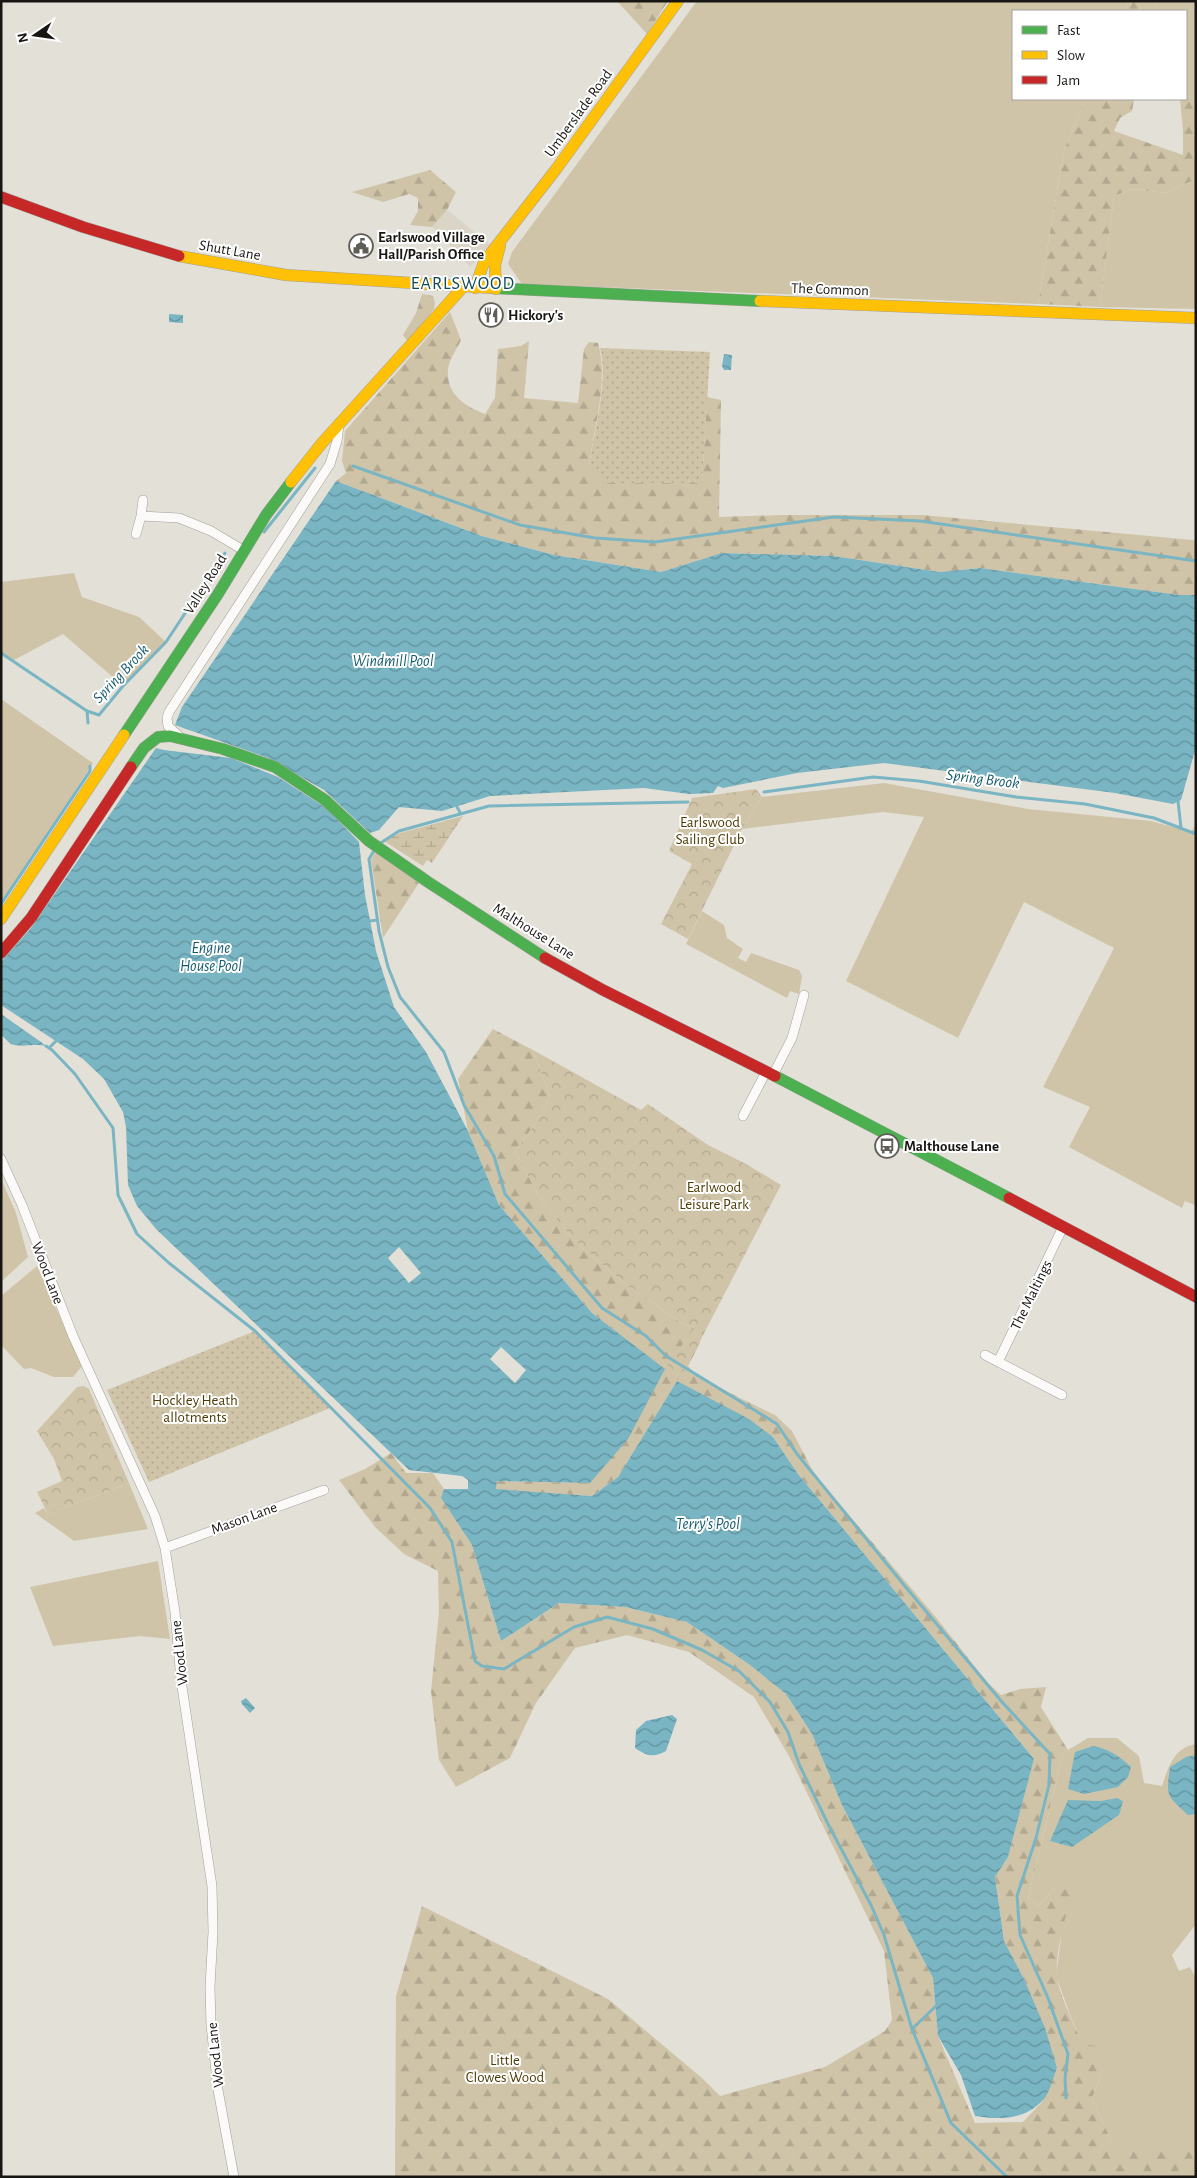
<svg xmlns="http://www.w3.org/2000/svg" width="1197" height="2178" font-family="'Alegreya Sans',sans-serif">
	<style>
		.built { fill: #dad5c6 }
		.grass { fill: #d0c4a8 }
		.forest { fill: url(#forest-firs) }
		.wetland { fill: url(#wetland-marsh) }
		.park { fill: url(#park-crowns) }
		.garden { fill: url(#garden-dots) }
		.water { fill: url(#water-waves); fill-rule: evenodd }
		.lines { fill: none; stroke-linecap: round; stroke-linejoin: round }
		.stream { stroke: #79b5c3; stroke-width: 3 }
		.street-casing { stroke: #a3a09a; stroke-width: 10 }
		.fast-casing { stroke: #a3a09a; stroke-width: 12 }
		.slow-casing { stroke: #a3a09a; stroke-width: 12 }
		.jam-casing { stroke: #a3a09a; stroke-width: 12 }
		.street { stroke: #fbfaf9; stroke-width: 9 }
		.fast { stroke: #4caf50; stroke-width: 11 }
		.slow { stroke: #ffc107; stroke-width: 11 }
		.jam { stroke: #c62828; stroke-width: 11 }
		.labels { text-anchor: middle; stroke-width: 4; stroke-linejoin: round; paint-order: stroke }
		.street-label { font-size: 15px; fill: #181612; stroke: #fff }
		.poi-label { font-size: 15px; font-weight: bold; fill: #181612; stroke: #fff; text-anchor: start }
		.park-label { font-size: 15px; fill: #4d3b03; stroke: #fff }
		.water-label { font-size: 16px; font-style: italic; fill: #155c6e; stroke: #fff }
		.quarter-label { font-size: 18px; letter-spacing: 1px; fill: #0f4855; stroke: #fff }
	</style>
	<defs>
		<pattern id="forest-firs" width="22" height="20" patternUnits="userSpaceOnUse" patternTransform="scale(1.25)"><rect width="22" height="20" fill="#d0c4a8"/><path d="M5 1l3.5 6h-7zM16 11l3.5 6h-7z" fill="#b2a890"/></pattern>
		<pattern id="wetland-marsh" width="20" height="14" patternUnits="userSpaceOnUse" patternTransform="scale(1.25)"><rect width="20" height="14" fill="#d0c4a8"/><path d="M1 5h8M5 5V1M11 12h8M15 12V8" fill="none" stroke="#b2a890"/></pattern>
		<pattern id="park-crowns" width="20" height="18" patternUnits="userSpaceOnUse" patternTransform="scale(1.25)"><rect width="20" height="18" fill="#d0c4a8"/><path d="M2 6a3 3 0 1 1 6 0M12 15a3 3 0 1 1 6 0" fill="none" stroke="#b2a890"/></pattern>
		<pattern id="garden-dots" width="8" height="8" patternUnits="userSpaceOnUse" patternTransform="scale(1.25)"><rect width="8" height="8" fill="#d0c4a8"/><path d="M2 2h.1M6 6h.1" fill="none" stroke="#b2a890" stroke-width="1.8" stroke-linecap="round"/></pattern>
		<pattern id="water-waves" width="16" height="10" patternUnits="userSpaceOnUse" patternTransform="scale(1.25)"><rect width="16" height="10" fill="#79b5c3"/><path d="M0 5q4-4 8 0t8 0" fill="none" stroke="#62929d"/></pattern>
	</defs>
	<rect width="100%" height="100%" fill="#e3e0d8"/>
	<path class="built" d="M 447,210 L 492,246 L 470,267 L 432,227 Z"/>
	<path class="grass" d="M 697,1 L 1129,1 L 1125,11 L 1013,11 L 1013,99 L 1086,99 L 1064,150 L 1038,304 L 522,284 L 508,264 L 512,252 Z
		M 1157,1 L 1196,1 L 1196,98 L 1186,96 L 1186,11 L 1153,11 Z
		M 1196,179 L 1196,309 L 1100,307 L 1114,196 L 1132,189 L 1165,193 Z
		M 74,573 L 82,597 L 139,617 L 166,642 L 123,686 L 63,634 L 14,660 L 1,653 L 1,582 Z
		M 1,699 L 93,763 L 1,904 Z
		M 884,783 L 1028,809 L 1151,821 L 1191,832 L 1196,824 L 1195,1205 L 1185,1201 L 1182,1208 L 1069,1147 L 1090,1107 L 1043,1087 L 1114,948 L 1024,902 L 958,1038 L 846,981 L 924,817 L 883,812 L 742,829 L 762,797 Z
		M 702,911 L 724,925 L 727,938 L 743,949 L 738,958 L 746,962 L 751,953 L 799,970 L 802,976 L 799,994 L 790,991 L 787,998 L 686,944 Z
		M 1,1179 L 16,1213 L 28,1257 L 1,1282 Z
		M 37,1266 L 82,1366 L 73,1377 L 54,1377 L 31,1368 L 24,1369 L 1,1345 L 1,1296 Z
		M 129,1483 L 148,1529 L 74,1541 L 35,1513 L 44,1508 L 48,1514 Z
		M 158,1561 L 170,1639 L 140,1636 L 53,1646 L 30,1587 Z
		M 1088,1738 L 1117,1738 L 1139,1756 L 1144,1783 L 1162,1786 C 1168,1768 1174,1747 1196,1744 L 1196,1924 L 1172,1955 L 1179,1971 L 1190,1967 L 1196,1978 L 1196,2147 L 1114,2147 L 1092,2098 L 1102,2074 L 1083,2045 L 1071,2017 L 1056,1976 L 1061,1938 L 1054,1889 L 1039,1906 L 1028,1898 L 1063,1753 Z"/>
	<path class="forest" d="M 617,1 L 668,1 L 647,34 Z
		M 1129,1 L 1157,1 L 1153,11 L 1125,11 Z
		M 1186,96 L 1196,98 L 1196,179 L 1165,193 L 1132,189 L 1114,196 L 1100,307 L 1038,304 L 1064,150 L 1086,99 L 1134,99 L 1132,111 L 1120,118 L 1114,131 L 1183,155 L 1183,130 L 1180,99 L 1186,99 Z
		M 430,170 L 456,192 L 447,210 L 432,227 L 410,225 L 418,211 L 418,198 L 409,194 L 383,202 L 352,192 Z
		M 422,294 L 433,296 L 435,303 L 434,309 L 408,342 L 403,335 L 416,313 Z
		M 450,312 L 461,340 C 457,349 449,360 448,369 C 446,395 465,406 485,414 L 495,398 L 498,349 L 521,346 L 529,341 L 524,398 L 578,403 L 584,349 L 589,342 L 598,343 C 609,382 594,426 589,466 L 702,483 L 707,397 L 721,400 L 719,517 L 783,515 L 922,515 L 1193,540 L 1196,541 L 1196,595 L 1179,595 L 980,568 L 940,572 L 833,556 L 723,553 L 661,572 L 554,555 L 482,536 L 336,481 L 346,473 L 342,461 L 345,431 Z
		M 375,852 L 419,883 L 383,938 L 371,860 Z
		M 493,1029 L 533,1050 L 550,1097 L 533,1127 L 515,1151 L 541,1200 L 574,1240 L 624,1283 L 680,1322 L 694,1328 L 700,1343 L 688,1366 L 696,1375 L 734,1395 L 775,1415 L 792,1431 L 815,1475 L 935,1616 L 987,1682 L 1001,1695 L 1020,1689 L 1046,1687 L 1041,1707 L 1068,1750 L 1063,1753 L 1028,1898 L 1039,1906 L 1054,1889 L 1068,1881 L 1073,1888 C 1067,1912 1055,1952 1057,1976 C 1058,1992 1076,2029 1083,2044 L 1096,2046 L 1102,2074 L 1092,2098 L 1114,2147 L 1196,2147 L 1196,2177 L 395,2177 L 396,1996 L 422,1906 L 608,1999 L 702,2078 L 720,2096 L 825,2067 L 885,2031 L 892,2020 L 884,1951 L 789,1756 L 754,1697 L 689,1652 L 627,1635 L 575,1648 L 536,1703 L 510,1758 L 456,1787 L 439,1760 L 431,1691 L 439,1612 L 438,1571 L 404,1554 L 376,1528 L 339,1480 L 365,1469 L 391,1453 L 406,1473 L 433,1473 L 444,1489 L 441,1498 L 472,1545 L 501,1641 L 559,1603 L 625,1607 L 687,1622 L 750,1665 L 786,1694 L 812,1734 L 842,1805 L 933,1978 L 938,2036 L 975,2123 L 1023,2122 L 1042,2102 L 1057,2068 L 1024,1979 L 1004,1941 L 995,1877 L 1008,1857 L 1034,1759 L 798,1474 L 773,1437 L 677,1381 L 618,1477 L 592,1496 L 496,1490 L 497,1481 L 590,1483 L 664,1369 L 592,1313 L 499,1205 L 468,1131 L 458,1079 Z"/>
	<path class="wetland" d="M 463,816 L 432,863 L 427,860 L 423,866 L 384,841 L 400,833 Z"/>
	<path class="park" d="M 756,789 L 762,797 L 742,829 L 688,939 L 661,924 L 692,864 L 669,851 L 692,798 Z
		M 533,1050 L 641,1110 L 648,1104 L 708,1145 L 746,1164 L 781,1185 L 687,1366 L 680,1372 L 677,1381 L 665,1369 L 694,1328 L 680,1322 L 624,1283 L 574,1240 L 541,1200 L 515,1151 L 533,1127 L 550,1097 Z
		M 84,1386 L 89,1389 L 129,1483 L 48,1514 L 37,1492 L 62,1481 L 54,1459 L 37,1431 L 77,1387 Z"/>
	<path class="garden" d="M 600,348 L 710,352 L 702,483 L 604,483 L 589,466 C 594,431 609,382 600,348 Z
		M 255,1331 L 330,1408 L 149,1482 L 107,1390 Z"/>
	<path class="water" d="M 169,314 L 183,315 L 183,323 L 169,322 Z
		M 724,354 L 732,355 L 731,370 L 724,370 L 722,366 Z
		M 336,481 L 482,536 L 554,555 L 661,572 L 722,553 L 833,556 L 940,572 L 980,568 L 1179,595 L 1196,595 L 1196,747 L 1181,800 L 1173,804 L 1115,793 L 884,763 L 797,773 L 723,788 L 718,786 L 713,793 L 689,794 L 644,788 L 490,796 L 442,811 L 399,807 L 379,830 L 370,833 L 324,790 L 268,758 L 175,725 L 182,707 Z
		M 156,748 L 164,750 L 231,758 L 278,777 L 326,808 L 359,842 L 365,895 L 376,951 L 394,1007 L 426,1052 L 468,1131 L 499,1205 L 592,1313 L 665,1369 L 628,1439 L 590,1483 L 497,1481 L 496,1489 L 592,1496 L 618,1477 L 677,1381 L 749,1419 L 773,1437 L 798,1474 L 1034,1759 L 1008,1857 L 995,1877 L 1004,1941 L 1024,1979 L 1045,2028 L 1057,2068 C 1053,2077 1050,2093 1043,2100 C 1025,2120 999,2120 975,2116 L 961,2075 L 938,2036 L 933,1978 L 842,1805 L 812,1734 L 786,1694 L 750,1665 L 687,1622 L 625,1607 L 559,1603 L 501,1641 L 472,1545 L 441,1498 L 444,1489 L 468,1489 L 468,1480 L 462,1476 L 409,1470 L 157,1230 L 137,1206 L 128,1185 L 126,1127 L 123,1112 L 104,1079 L 83,1059 L 1,1005 L 1,962 L 31,928 ZM 399,1247 L 421,1273 L 409,1283 L 388,1258 ZM 501,1347 L 526,1370 L 515,1383 L 490,1359 Z
		M 1,1014 L 41,1042 L 46,1046 C 35,1043 21,1048 11,1044 C 8,1042 4,1037 1,1035 Z
		M 246,1698 L 255,1708 L 250,1713 L 242,1704 L 241,1701 Z
		M 672,1715 L 677,1719 L 666,1751 C 653,1758 647,1756 635,1748 L 636,1730 L 646,1721 Z
		M 1093,1746 C 1109,1749 1119,1756 1131,1767 L 1128,1777 L 1118,1787 L 1084,1794 L 1068,1789 L 1075,1752 Z
		M 1196,1755 L 1196,1814 L 1188,1815 C 1166,1795 1166,1796 1170,1767 L 1186,1757 Z
		M 1117,1798 L 1123,1801 L 1119,1815 L 1072,1847 L 1050,1841 L 1068,1800 L 1101,1801 Z"/>
	<g class="lines">
		<path class="stream" d="M 353,466 L 520,525 L 595,538 L 655,542 L 834,517 L 920,521 L 1196,561
			M 264,532 L 315,468
			M 1,653 L 87,711 L 99,715 L 123,686 L 166,642 L 225,553
			M 87,711 L 88,723
			M 764,792 L 873,777 L 919,781 L 1016,797 L 1085,804 L 1154,818 L 1196,834
			M 1178,801 L 1181,828
			M 457,807 L 461,814
			M 379,844 L 399,831 L 489,806 L 688,802
			M 375,849 L 369,859 L 379,931 L 388,967 L 400,997 L 444,1052 L 464,1105 L 494,1156 L 505,1194 L 602,1308 L 646,1336 L 666,1356 L 777,1424 L 797,1454 L 904,1585 L 1002,1702 L 1050,1754 L 1049,1785 L 1036,1838 L 1017,1896 L 1020,1935 L 1048,1998 L 1068,2054 L 1065,2078 L 1066,2098
			M 1,904 L 90,771 L 90,766
			M 370,921 L 377,920
			M 46,1046 L 52,1050 L 75,1074 L 113,1128 L 118,1195 L 137,1234 L 169,1263 L 255,1331 L 430,1508 L 452,1542 L 475,1661 L 482,1666 L 504,1669 L 574,1627 L 607,1617 L 653,1629 L 702,1650 L 739,1671 L 770,1702 L 788,1732 L 799,1764 L 829,1826 L 871,1905 L 884,1935 L 912,2029 L 951,2123 L 1007,2177
			M 49,1048 L 56,1041
			M 912,2029 L 936,2006"/>
		<g class="street-casing">
			<path id="street" d="M 141,516 L 179,518 L 211,531 L 243,550
				M 136,534 L 141,516 L 143,500
				M 180,737 L 168,726 L 167,718 L 169,712 L 330,464 L 337,441 L 339,425
				M 773,1075 L 792,1038 L 804,995
				M 743,1116 L 766,1072
				M 1,1159 L 22,1205 L 73,1336 L 155,1516 L 165,1548 L 175,1612 L 181,1680 L 212,1886 L 213,1932 L 210,1987 L 211,2025 L 218,2090 L 234,2177
				M 985,1355 L 1062,1395
				M 998,1362 L 1063,1227
				M 165,1548 L 324,1490"/>
		</g>
		<g class="fast-casing">
			<path id="fast" d="M 492,288 L 760,301
				M 124,735 L 218,594 L 266,515 L 291,482
				M 131,767 L 144,748 L 158,737 L 170,736 L 223,749 L 275,767 L 325,800 L 369,841 L 428,882 L 545,958
				M 775,1076 L 1009,1198"/>
		</g>
		<g class="slow-casing">
			<path id="slow" d="M 179,256 L 286,275 L 492,288
				M 475,288 L 483,265 L 491,253 L 557,168 L 678,1
				M 496,289 L 495,265 L 500,246
				M 760,301 L 1196,318
				M 291,482 L 322,443 L 463,287
				M 1,919 L 124,735"/>
		</g>
		<g class="jam-casing">
			<path id="jam" d="M 1,197 L 83,227 L 179,256
				M 1,953 L 31,918 L 131,767
				M 545,958 L 603,990 L 775,1076
				M 1009,1198 L 1196,1297"/>
		</g>
		<use href="#street" class="street"/>
		<use href="#fast" class="fast"/>
		<use href="#slow" class="slow"/>
		<use href="#jam" class="jam"/>
	</g>
	<defs>
		<g id="civic-ring" transform="scale(1.25)"><circle r="9.5" fill="#fff" stroke="#5f5d57" stroke-width="1.5"/><path d="M-.6-6.5H3V-4.5H.6V-3L4-1V1h2V6H-6V1h2V-1L-.6-3ZM-1.2 2.5V6h2.4V2.5Z" fill="#5f5d57"/></g>
		<g id="restaurant-ring" transform="scale(1.25)"><circle r="9.5" fill="#fff" stroke="#5f5d57" stroke-width="1.5"/><path d="M-5-6h1v4h1v-4h1v4h1v-4h1v5L-1.5 .5V6h-2V.5L-5-1ZM5-6V6H3V1.5H1.5Q1.5-4 5-6Z" fill="#5f5d57"/></g>
		<g id="bus-ring" transform="scale(1.25)"><circle r="9.5" fill="#fff" stroke="#5f5d57" stroke-width="1.5"/><path d="M-5-6H5V4H4V6H2V4H-2V6H-4V4H-5ZM-3.5-4V0h7V-4ZM-3.5 1.2v1.5H-2V1.2ZM2 1.2v1.5H3.5V1.2Z" fill="#5f5d57"/></g>
	</defs>
	<g fill-rule="evenodd">
		<use href="#civic-ring" x="361" y="246"/>
		<use href="#restaurant-ring" x="491" y="315"/>
		<use href="#bus-ring" x="887" y="1146"/>
	</g>
	<g class="labels">
		<g class="street-label">
			<text transform="translate(578 113) rotate(-54)" y="5">Umberslade Road</text>
			<text transform="translate(230 250) rotate(10)" y="5">Shutt Lane</text>
			<text transform="translate(830 289) rotate(2)" y="5">The Common</text>
			<text transform="translate(205 584) rotate(-58)" y="5">Valley Road</text>
			<text transform="translate(534 931) rotate(32)" y="5">Malthouse Lane</text>
			<text transform="translate(48 1273) rotate(69)" y="5">Wood Lane</text>
			<text transform="translate(1031 1295) rotate(-64)" y="5">The Maltings</text>
			<text transform="translate(244 1518) rotate(-20)" y="5">Mason Lane</text>
			<text transform="translate(179 1653) rotate(-96)" y="5">Wood Lane</text>
			<text transform="translate(215 2055) rotate(-96)" y="5">Wood Lane</text>
		</g>
		<g class="poi-label">
			<text x="378" y="242">Earlswood Village<tspan x="378" dy="17">Hall/Parish Office</tspan></text>
			<text x="508" y="320">Hickory's</text>
			<text x="904" y="1151">Malthouse Lane</text>
		</g>
		<g class="park-label">
			<text x="710" y="827">Earlswood<tspan x="710" dy="17">Sailing Club</tspan></text>
			<text x="714" y="1192">Earlwood<tspan x="714" dy="17">Leisure Park</tspan></text>
			<text x="195" y="1405">Hockley Heath<tspan x="195" dy="17">allotments</tspan></text>
			<text x="505" y="2065">Little<tspan x="505" dy="17">Clowes Wood</tspan></text>
		</g>
		<g class="water-label">
			<text x="393" y="666">Windmill Pool</text>
			<text transform="translate(120 673) rotate(-47)" y="6">Spring Brook</text>
			<text transform="translate(983 778) rotate(7)" y="6">Spring Brook</text>
			<text x="211" y="953">Engine<tspan x="211" dy="18">House Pool</tspan></text>
			<text x="708" y="1529">Terry's Pool</text>
		</g>
		<g class="quarter-label">
			<text x="463" y="289">EARLSWOOD</text>
		</g>
	</g>
	<rect width="1197" height="2178" fill="none" stroke="#181612" stroke-width="5"/>
	<rect x="1012" y="10" width="175" height="90" fill="#ffffff" stroke="#a3a2a0"/>
	<rect x="1022" y="26" width="25" height="8" fill="#4caf50" stroke="#a3a2a0"/>
	<text x="1057" y="35" font-size="15" fill="#181612">Fast</text>
	<rect x="1022" y="51" width="25" height="8" fill="#ffc107" stroke="#a3a2a0"/>
	<text x="1057" y="60" font-size="15" fill="#181612">Slow</text>
	<rect x="1022" y="76" width="25" height="8" fill="#c62828" stroke="#a3a2a0"/>
	<text x="1057" y="85" font-size="15" fill="#181612">Jam</text>
	<g transform="translate(35 35) rotate(257)" stroke="#ffffff" stroke-width="4" paint-order="stroke">
	<path d="M0-4L9 19L0 12L-9 19Z" fill="#181612"/>
	<text y="-8" font-size="14" font-weight="bold" text-anchor="middle" fill="#181612">N</text>
	</g>
</svg>
